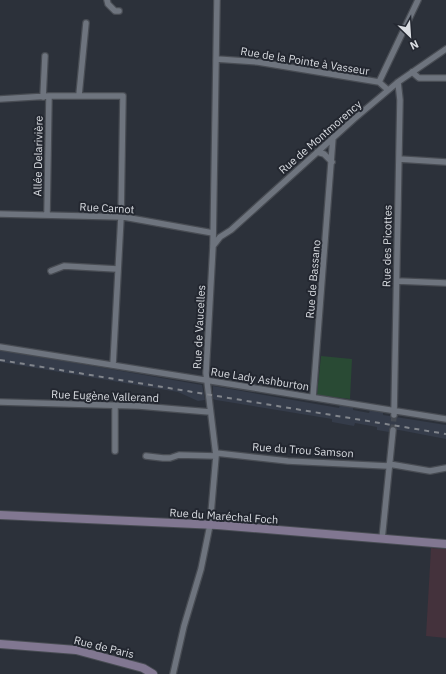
<svg xmlns="http://www.w3.org/2000/svg" width="446" height="674" font-family="'IBM Plex Sans',sans-serif">
	<style>
		.built { fill: #353c4a }
		.education { fill: #44323c }
		.green { fill: #294a34 }
		.lines { fill: none; stroke-linecap: round; stroke-linejoin: round }
		.street-tunnel { stroke: #464b53; stroke-width: 5.5; stroke-dasharray: 5.5 3; stroke-linecap: butt }
		.street-casing { stroke: #484c53; stroke-width: 8 }
		.secondary-casing { stroke: #484c53; stroke-width: 10 }
		.street { stroke: #6e747e; stroke-width: 5.5 }
		.secondary { stroke: #817791; stroke-width: 8 }
		.rail { stroke: #81858c; stroke-width: 2; stroke-dasharray: 5 5; stroke-linecap: butt }
		.labels { text-anchor: middle; stroke-width: 4; stroke-linejoin: round; paint-order: stroke }
		.street-label { font-size: 11px; fill: #dadde2; stroke: #232730 }
	</style>
	<rect width="100%" height="100%" fill="#2c313a"/>
	<path class="built" d="M 0,350 L 202,385 L 205,400 L 198,401 L 178,392 L 0,362 Z
		M 213,386 L 339,408 L 340,405 L 353,407 L 353,410 L 369,413 L 370,410 L 383,412 L 383,415 L 446,425 L 446,439 L 399,430 L 390,430 L 389,432 L 377,430 L 377,427 L 355,423 L 354,426 L 332,422 L 332,419 L 216,400 L 213,399 Z"/>
	<path class="education" d="M 431,548 L 446,549 L 446,638 L 426,636 Z"/>
	<path class="green" d="M 321,356 L 352,359 L 350,399 L 317,395 Z"/>
	<g class="lines">
		<path class="street-tunnel" d="M 393,430 L 394,415"/>
		<g class="street-casing">
			<path id="street" d="M 107,0 L 108,4 L 115,11 L 119,11
				M 216,59 L 258,62 L 379,82 L 388,90
				M 412,72 L 419,78 L 446,78
				M 379,82 L 418,0
				M 79,95 L 86,23
				M 43,97 L 45,56
				M 0,99 L 49,96 L 123,96 L 121,217 L 113,365
				M 317,152 L 324,154 L 332,162
				M 399,159 L 446,162
				M 0,214 L 124,217 L 213,233
				M 47,215 L 49,96
				M 213,246 L 220,237 L 231,230 L 354,119 L 398,82 L 446,49
				M 51,271 L 64,266 L 117,269
				M 397,281 L 446,283
				M 0,347 L 446,419
				M 313,397 L 333,137
				M 0,402 L 139,406 L 210,412
				M 394,415 L 400,100 L 398,82
				M 115,451 L 115,405
				M 216,453 L 288,461 L 388,466
				M 146,456 L 163,458 L 170,458 L 179,455 L 216,456
				M 389,464 L 430,471 L 446,468
				M 382,539 L 393,430
				M 173,674 L 184,626 L 201,569 L 210,525 L 216,456 L 206,373 L 213,246 L 217,0"/>
		</g>
		<g class="secondary-casing">
			<path id="secondary" d="M 0,515 L 217,525 L 446,544
				M 0,644 L 76,650 L 143,668 L 153,674"/>
		</g>
		<use href="#street" class="street"/>
		<use href="#secondary" class="secondary"/>
		<path class="rail" d="M 0,360 L 446,434"/>
	</g>
	<g class="labels">
		<g class="street-label">
			<text transform="translate(305 61) rotate(9)" y="4">Rue de la Pointe à Vasseur</text>
			<text transform="translate(320 137) rotate(-41)" y="4">Rue de Montmorency</text>
			<text transform="translate(38 156) rotate(-89)" y="4">Allée Delarivière</text>
			<text transform="translate(107 208) rotate(3)" y="4">Rue Carnot</text>
			<text transform="translate(387 246) rotate(-89)" y="4">Rue des Picottes</text>
			<text transform="translate(313 279) rotate(-85)" y="4">Rue de Bassano</text>
			<text transform="translate(199 327) rotate(-87)" y="4">Rue de Vaucelles</text>
			<text transform="translate(260 379) rotate(9)" y="4">Rue Lady Ashburton</text>
			<text transform="translate(105 396) rotate(2)" y="4">Rue Eugène Vallerand</text>
			<text transform="translate(303 450) rotate(4)" y="4">Rue du Trou Samson</text>
			<text transform="translate(224 516) rotate(4)" y="4">Rue du Maréchal Foch</text>
			<text transform="translate(104 647) rotate(14)" y="4">Rue de Paris</text>
		</g>
	</g>
	<g transform="translate(410 36) rotate(155)" stroke="#232730" stroke-width="3" paint-order="stroke">
	<path d="M0-3L7 15L0 10L-7 15Z" fill="#dadde2"/>
	<text y="-6" font-size="11" font-weight="bold" text-anchor="middle" fill="#dadde2">N</text>
	</g>
</svg>
